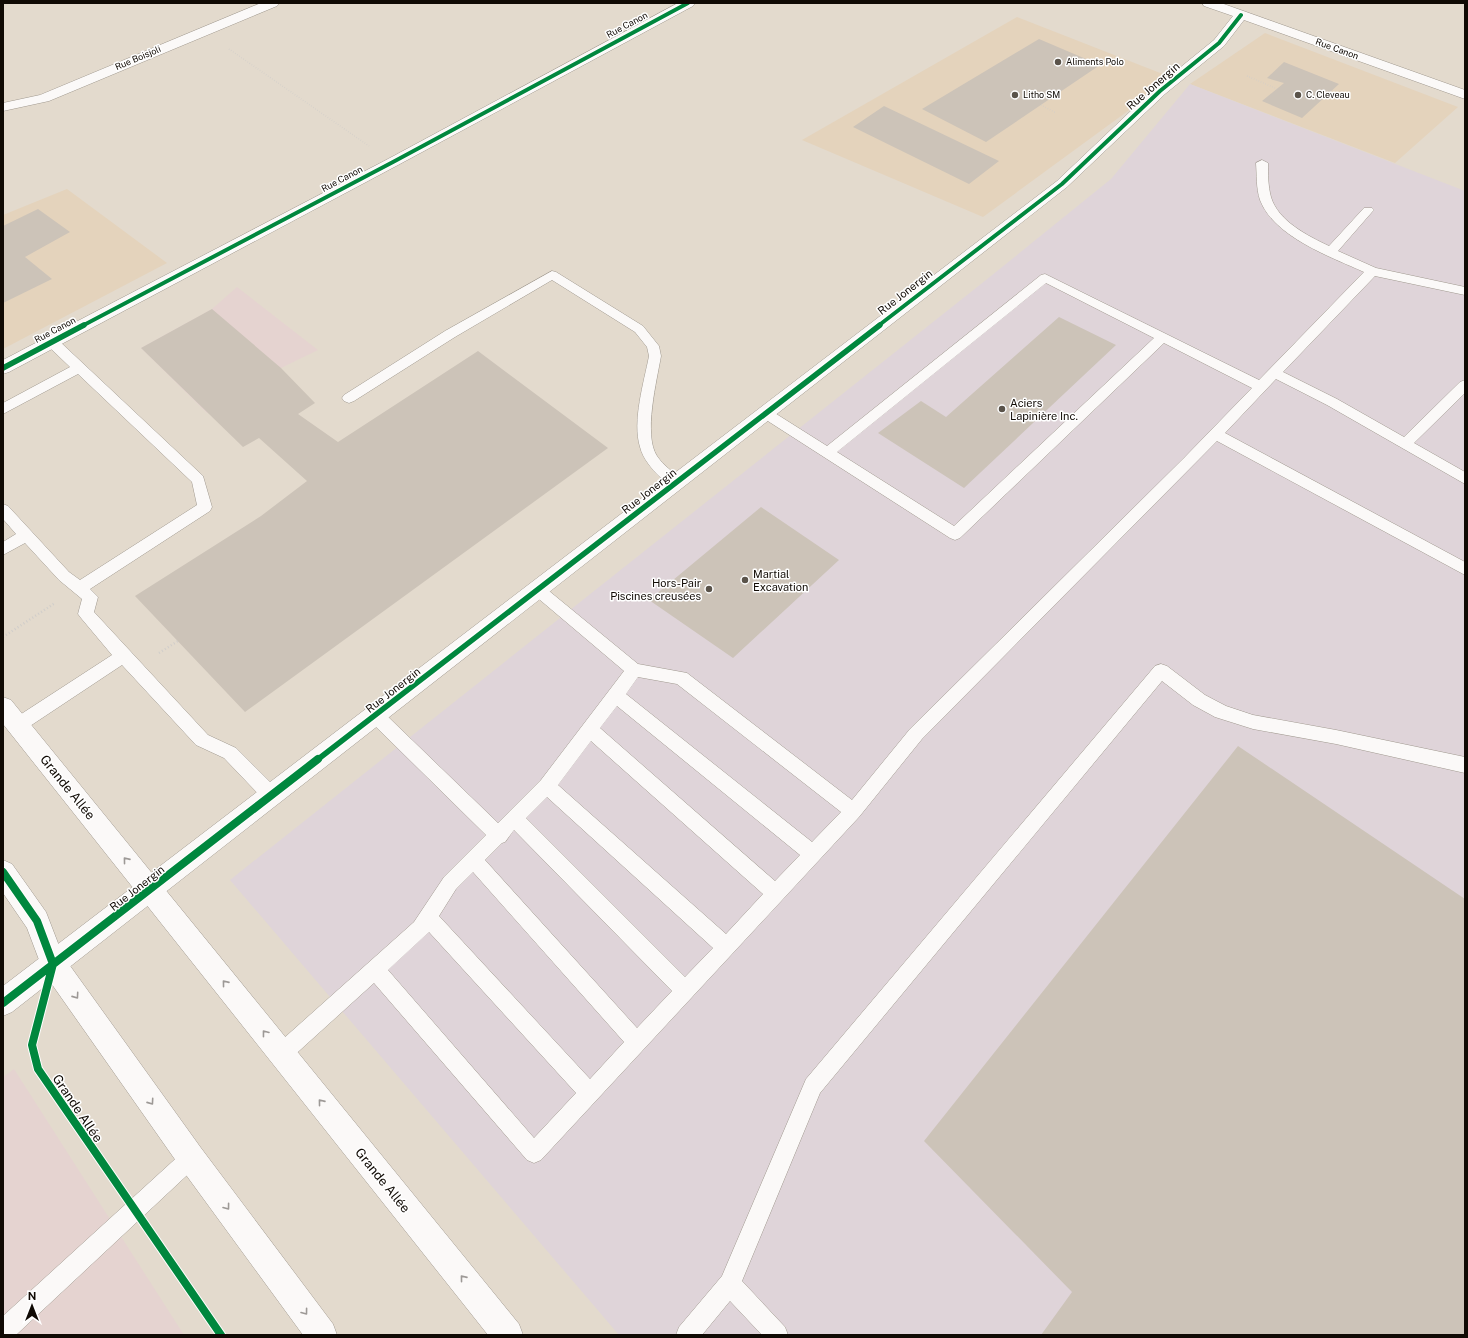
<svg xmlns="http://www.w3.org/2000/svg" width="1468" height="1338" font-family="'Public Sans',sans-serif">
	<style>
		.built { fill: #e4d3bc }
		.industrial { fill: #dfd4d9 }
		.education { fill: #e5d3d0 }
		.building { fill: #ccc3b8 }
		.lines { fill: none; stroke-linecap: round; stroke-linejoin: round }
		.service-casing { stroke: #a0998f; stroke-width: 1 }
		.minor-casing { stroke: #a0998f; stroke-width: 1 }
		.secondary-casing { stroke: #a0998f; stroke-width: 1 }
		.path-far1 { stroke: #d0cdca; stroke-width: 1.5; stroke-dasharray: 0.5 2; stroke-linecap: butt }
		.path { stroke: #d0cdca; stroke-width: 2.5; stroke-dasharray: 1 2.5; stroke-linecap: butt }
		.service { fill: #fbf9f8; fill-rule: evenodd }
		.minor { fill: #fbf9f8; fill-rule: evenodd }
		.secondary { fill: #fbf9f8; fill-rule: evenodd }
		.cycleway-far2-casing { stroke: #fff; stroke-width: 5.5 }
		.cycleway-far1-casing { stroke: #fff; stroke-width: 8 }
		.cycleway-casing { stroke: #fff; stroke-width: 10 }
		.cycleway-far2 { stroke: #00873e; stroke-width: 4 }
		.cycleway-far1 { stroke: #00873e; stroke-width: 5.5 }
		.cycleway { stroke: #00873e; stroke-width: 8 }
		.oneway { stroke: #9d9996 }
		.poi-dot { fill: #5a534a; stroke: #fff; stroke-width: 1.5 }
		.labels { text-anchor: middle; stroke-width: 3; stroke-linejoin: round; paint-order: stroke }
		.far-street-label { font-size: 9px; fill: #100a04; stroke: #fff }
		.far-poi-label { font-size: 9px; fill: #100a04; stroke: #fff; text-anchor: start }
		.street-label { font-size: 11px; fill: #100a04; stroke: #fff }
		.poi-label { font-size: 11px; fill: #100a04; stroke: #fff; text-anchor: start }
		.near-street-label { font-size: 13px; fill: #100a04; stroke: #fff }
	</style>
	<rect width="100%" height="100%" fill="#e3dacd"/>
	<path class="built" d="M 1017,17 L 1173,78 L 983,217 L 802,140 Z
		M 1265,33 L 1458,107 L 1395,163 L 1190,84 Z
		M 67,189 L 167,263 L 3,349 L 3,215 Z"/>
	<path class="industrial" d="M 1190,84 L 1465,191 L 1465,1335 L 619,1335 L 230,880 L 986,280 L 1111,179 Z"/>
	<path class="education" d="M 237,287 L 318,350 L 281,368 L 207,413 L 141,348 L 212,309 Z
		M 14,1069 L 184,1335 L 3,1335 L 3,1077 Z"/>
	<path class="building" d="M 1039,39 L 1100,65 L 986,142 L 922,109 Z
		M 1284,62 L 1339,84 L 1302,118 L 1262,101 L 1284,83 L 1267,78 Z
		M 884,106 L 999,161 L 969,184 L 853,127 Z
		M 38,209 L 70,232 L 25,257 L 52,279 L 3,303 L 3,226 Z
		M 212,309 L 281,368 L 315,403 L 298,414 L 338,442 L 478,351 L 608,448 L 245,712 L 135,596 L 261,516 L 307,481 L 259,438 L 243,447 L 141,348 Z
		M 1059,317 L 1116,345 L 964,488 L 878,433 L 921,401 L 946,417 Z
		M 761,507 L 839,560 L 733,658 L 649,600 Z
		M 1238,746 L 1465,899 L 1465,1335 L 1041,1335 L 1072,1292 L 924,1141 Z"/>
	<g class="lines">
		<g class="service-casing">
			<path id="service" d="M 1262,160 L 1268,163 C 1268,174 1268,186 1271,197 C 1278,221 1308,236 1329,246 L 1364,208 L 1372,208 L 1374,210 L 1372,212 L 1338,251 L 1376,268 L 1465,287 L 1465,295 L 1375,276 L 1283,372 L 1337,399 L 1404,437 L 1460,382 L 1465,380 L 1465,393 L 1414,443 L 1465,472 L 1465,484 L 1327,405 L 1276,379 L 1225,433 L 1465,562 L 1465,575 L 1217,441 L 922,739 L 859,817 L 541,1160 L 534,1163 L 527,1160 L 374,983 L 288,1061 L 281,1064 L 274,1061 L 271,1054 L 274,1047 L 414,922 L 444,877 L 486,835 L 370,721 L 368,716 L 370,711 L 376,709 L 382,711 L 498,823 L 541,780 L 624,671 L 533,594 L 530,590 L 533,586 L 538,584 L 543,586 L 638,664 L 687,673 L 852,800 L 910,729 L 1184,458 L 1252,388 L 1164,343 L 960,538 L 955,540 L 950,538 L 760,416 L 758,413 L 760,410 L 765,408 L 770,410 L 827,446 L 1041,275 L 1045,274 L 1259,380 L 1364,272 C 1331,257 1274,237 1260,200 C 1256,188 1257,175 1256,163 ZM 1046,283 L 1154,338 L 954,526 L 837,452 ZM 638,677 L 677,684 L 841,812 L 812,842 L 626,694 ZM 617,706 L 800,855 L 775,881 L 600,728 ZM 591,741 L 763,894 L 726,934 L 558,785 ZM 547,797 L 713,948 L 685,977 L 526,818 ZM 514,830 L 672,991 L 637,1028 L 485,860 L 502,843 L 505,842 ZM 473,872 L 624,1042 L 590,1079 L 439,916 L 456,889 ZM 429,932 L 576,1093 L 534,1138 L 388,970 Z
				M 552,271 L 556,272 L 643,326 L 659,346 L 661,356 C 657,380 643,435 657,456 C 663,465 673,472 681,479 L 683,483 L 681,487 C 672,490 667,483 660,477 C 652,469 643,459 640,447 C 632,421 644,382 649,356 L 647,347 L 635,332 L 552,280 L 455,337 L 354,401 L 349,403 L 344,401 L 342,398 L 344,395 L 445,331 Z
				M 52,338 L 57,339 L 203,476 L 212,507 L 210,511 L 90,589 L 98,597 L 94,612 L 208,735 L 236,748 L 278,790 L 281,796 L 278,802 L 272,804 L 266,802 L 224,758 L 196,745 L 122,665 L 24,730 L 18,732 L 12,730 L 10,725 L 12,720 L 112,655 L 81,618 L 78,614 L 82,599 L 59,580 L 25,543 L 3,555 L 3,542 L 16,534 L 3,519 L 3,504 L 8,506 L 69,572 L 80,580 L 197,505 L 192,482 L 78,374 L 3,414 L 3,403 L 70,367 L 47,345 L 46,342 L 47,339 Z
				M 1161,664 L 1167,666 L 1205,695 L 1226,706 L 1253,715 L 1336,730 L 1465,757 L 1465,773 L 1336,744 L 1253,729 L 1215,717 L 1193,705 L 1162,681 L 820,1093 L 742,1281 L 785,1327 L 788,1335 L 762,1335 L 730,1301 L 702,1335 L 676,1335 L 679,1327 L 722,1276 L 806,1079 L 1155,666 Z
				M 191,1148 L 198,1151 L 201,1158 L 198,1165 L 16,1335 L 3,1335 L 3,1316 L 184,1151 Z"/>
		</g>
		<g class="minor-casing">
			<path id="minor" d="M 261,3 L 279,3 L 277,6 L 49,101 L 3,111 L 3,103 L 40,95 Z
				M 678,3 L 695,3 L 693,6 L 398,165 L 9,372 L 3,374 L 3,360 L 388,159 Z
				M 1202,3 L 1221,3 L 1465,90 L 1465,99 L 1244,20 L 1224,46 L 1165,94 L 1067,187 L 12,1012 L 3,1016 L 3,986 L 1057,181 L 1155,88 L 1214,40 L 1233,16 L 1204,6 Z"/>
		</g>
		<g class="secondary-casing">
			<path id="secondary" d="M 3,697 L 11,700 L 519,1324 L 523,1335 L 488,1335 L 3,724 Z
				M 3,860 L 12,864 L 46,912 L 63,956 L 201,1148 L 333,1324 L 337,1335 L 303,1335 L 181,1168 L 44,973 L 27,928 L 3,893 Z"/>
		</g>
		<path class="path-far1" d="M 229,49 L 369,146
			M 1247,76 L 1277,89
			M 1041,105 L 1056,113"/>
		<path class="path" d="M 3,637 L 55,603
			M 159,653 L 178,641"/>
		<use href="#service" class="service"/>
		<use href="#minor" class="minor"/>
		<use href="#secondary" class="secondary"/>
		<g class="cycleway-far2-casing">
			<path id="cycleway-far2" d="M 82,326 L 393,162 L 688,3
				M 878,326 L 1062,184 L 1160,91 L 1219,43 L 1241,15"/>
		</g>
		<g class="cycleway-far1-casing">
			<path id="cycleway-far1" d="M 3,368 L 84,325
				M 317,760 L 880,325"/>
		</g>
		<g class="cycleway-casing">
			<path id="cycleway" d="M 3,872 L 37,921 L 53,964 L 32,1045 L 38,1069 L 221,1335
				M 3,1003 L 318,759"/>
		</g>
		<use href="#cycleway-far2" class="cycleway-far2"/>
		<use href="#cycleway-far1" class="cycleway-far1"/>
		<use href="#cycleway" class="cycleway"/>
	</g>
	<defs><path id="oneway-chevron" d="M-2-3.5L2.5 0L-2 3.5" fill="none" stroke-width="1.6" stroke-linecap="round" stroke-linejoin="round"/></defs>
	<g class="oneway">
		<use href="#oneway-chevron" transform="translate(126 860) rotate(-129)"/>
		<use href="#oneway-chevron" transform="translate(225 983) rotate(-129)"/>
		<use href="#oneway-chevron" transform="translate(76 996) rotate(55)"/>
		<use href="#oneway-chevron" transform="translate(265 1033) rotate(-128)"/>
		<use href="#oneway-chevron" transform="translate(151 1102) rotate(55)"/>
		<use href="#oneway-chevron" transform="translate(321 1102) rotate(-129)"/>
		<use href="#oneway-chevron" transform="translate(227 1207) rotate(53)"/>
		<use href="#oneway-chevron" transform="translate(463 1278) rotate(-129)"/>
		<use href="#oneway-chevron" transform="translate(305 1312) rotate(53)"/>
	</g>
	<g class="poi-dot">
		<circle cx="1058" cy="62" r="4"/>
		<circle cx="1015" cy="95" r="4"/>
		<circle cx="1298" cy="95" r="4"/>
		<circle cx="1002" cy="409" r="4"/>
		<circle cx="745" cy="580" r="4"/>
		<circle cx="709" cy="589" r="4"/>
	</g>
	<g class="labels">
		<g class="far-street-label">
			<text transform="translate(627 25) rotate(-28)" y="3">Rue Canon</text>
			<text transform="translate(1337 49) rotate(20)" y="3">Rue Canon</text>
			<text transform="translate(138 58) rotate(-23)" y="3">Rue Boisjoli</text>
			<text transform="translate(342 179) rotate(-28)" y="3">Rue Canon</text>
			<text transform="translate(55 330) rotate(-28)" y="3">Rue Canon</text>
		</g>
		<g class="far-poi-label">
			<text x="1066" y="65">Aliments Polo</text>
			<text x="1023" y="98">Litho SM</text>
			<text x="1306" y="98">C. Cleveau</text>
		</g>
		<g class="street-label">
			<text transform="translate(1153 86) rotate(-41)" y="4">Rue Jonergin</text>
			<text transform="translate(905 292) rotate(-38)" y="4">Rue Jonergin</text>
			<text transform="translate(649 491) rotate(-38)" y="4">Rue Jonergin</text>
			<text transform="translate(393 690) rotate(-38)" y="4">Rue Jonergin</text>
			<text transform="translate(137 888) rotate(-38)" y="4">Rue Jonergin</text>
		</g>
		<g class="poi-label">
			<text x="1010" y="407">Aciers<tspan x="1010" dy="13">Lapinière Inc.</tspan></text>
			<text x="753" y="578">Martial<tspan x="753" dy="13">Excavation</tspan></text>
			<text x="701" y="587" text-anchor="end">Hors-Pair<tspan x="701" dy="13">Piscines creusées</tspan></text>
		</g>
		<g class="near-street-label">
			<text transform="translate(68 787) rotate(51)" y="5">Grande Allée</text>
			<text transform="translate(78 1108) rotate(56)" y="5">Grande Allée</text>
			<text transform="translate(383 1180) rotate(51)" y="5">Grande Allée</text>
		</g>
	</g>
	<rect width="1468" height="1338" fill="none" stroke="#100a04" stroke-width="8"/>
	<g transform="translate(32 1306)" stroke="#ffffff" stroke-width="3" paint-order="stroke">
	<path d="M0-3L7 15L0 10L-7 15Z" fill="#100a04"/>
	<text y="-6" font-size="11" font-weight="bold" text-anchor="middle" fill="#100a04">N</text>
	</g>
</svg>
